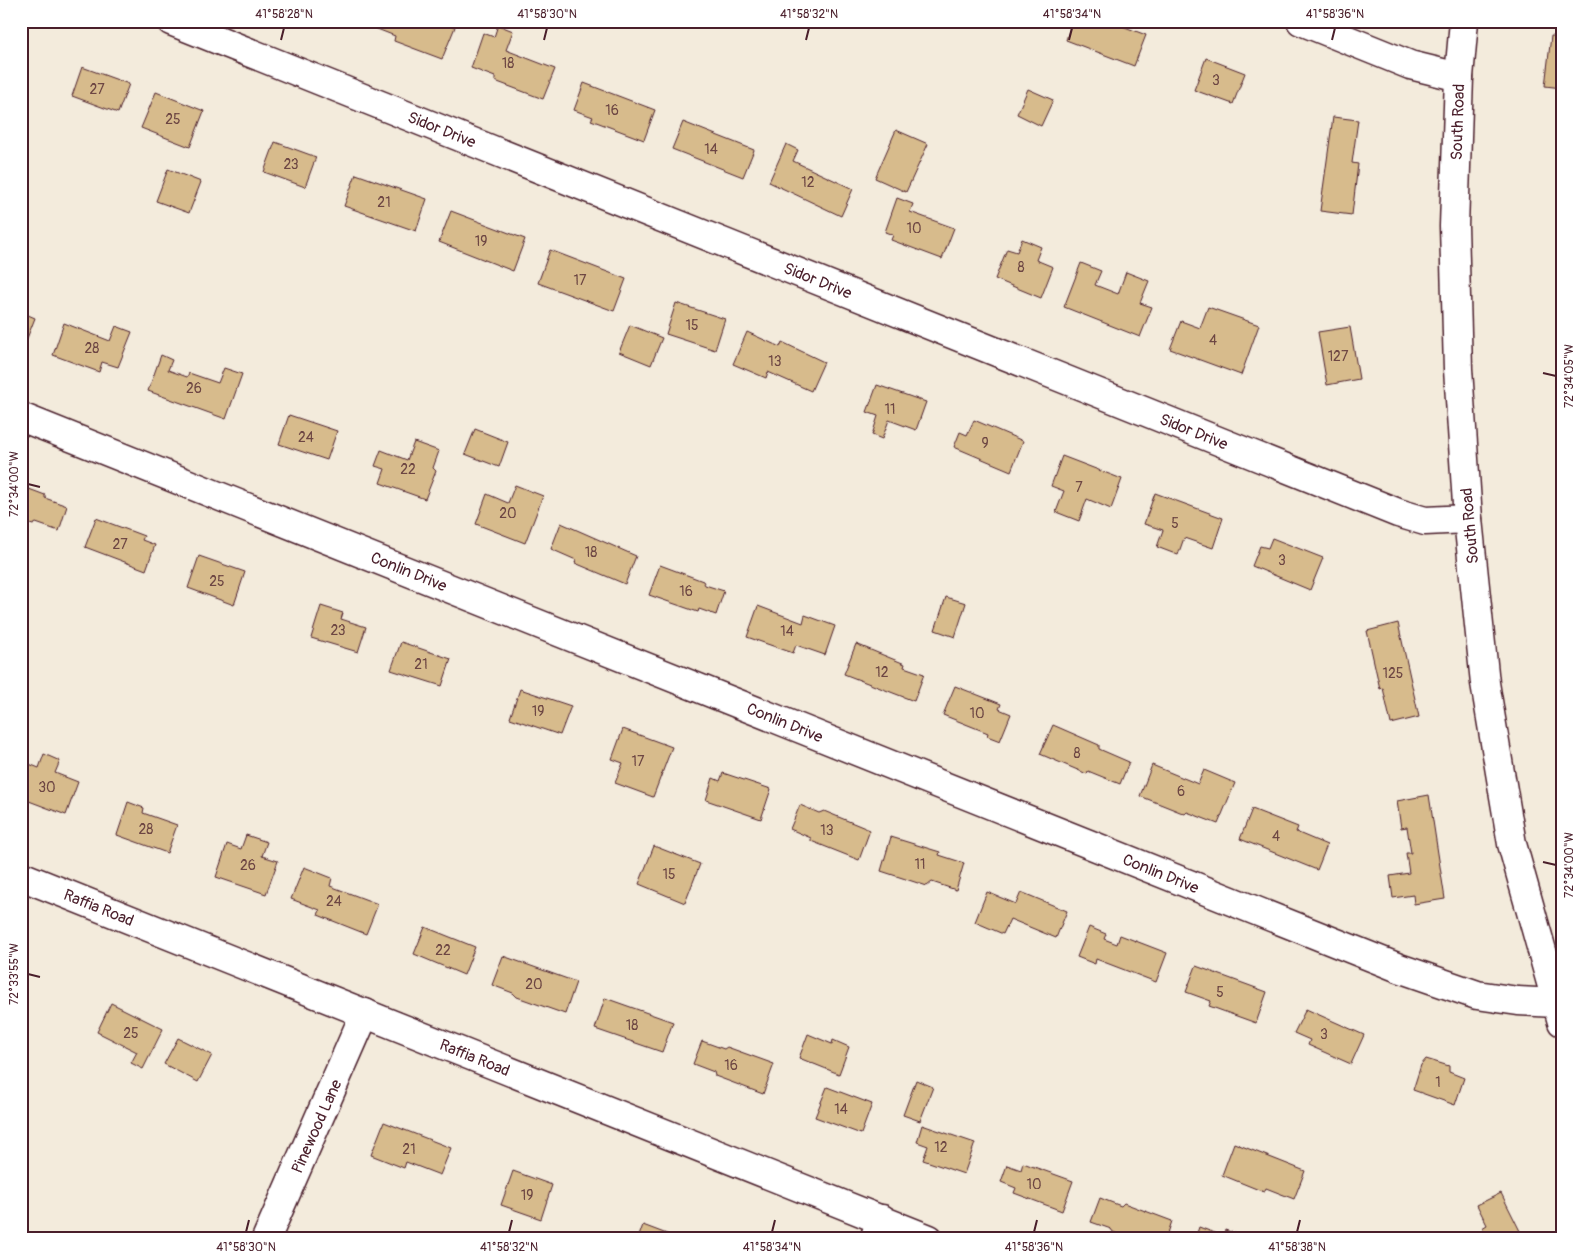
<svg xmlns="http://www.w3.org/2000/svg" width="1583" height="1260" font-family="Pangolin,sans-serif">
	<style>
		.building { fill: #d7bb8c; stroke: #4a1f2b }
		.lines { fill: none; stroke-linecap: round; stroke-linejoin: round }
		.minor-casing { stroke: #4a1f2b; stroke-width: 31 }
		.secondary-casing { stroke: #4a1f2b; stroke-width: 31 }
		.minor { stroke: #fff; stroke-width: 28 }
		.secondary { stroke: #fff; stroke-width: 28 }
		.ticks { fill: none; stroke: #4a1f2b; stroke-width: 2 }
		.labels { text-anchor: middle; stroke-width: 5; stroke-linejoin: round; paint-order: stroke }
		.number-label { font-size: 14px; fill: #6d4643 }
		.street-label { font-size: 16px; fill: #4a1f2b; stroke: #fff }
		.neatline { fill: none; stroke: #4a1f2b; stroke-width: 2 }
		.ticks-label { font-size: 12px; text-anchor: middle; fill: #4a1f2b }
	</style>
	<rect width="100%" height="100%" fill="#f3ebdc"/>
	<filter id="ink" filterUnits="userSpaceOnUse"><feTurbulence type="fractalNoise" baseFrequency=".02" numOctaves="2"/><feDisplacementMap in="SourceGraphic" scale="10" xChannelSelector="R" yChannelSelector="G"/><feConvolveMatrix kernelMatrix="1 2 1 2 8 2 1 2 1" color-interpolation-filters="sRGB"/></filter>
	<g filter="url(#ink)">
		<path class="building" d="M 374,21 L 440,21 L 455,27 L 442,59 L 394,41 L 395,36 L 372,27 Z
			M 1072,21 L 1109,21 L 1146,35 L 1134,66 L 1066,40 Z
			M 498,25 L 513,31 L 506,50 L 555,69 L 543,99 L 495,81 L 495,77 L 471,68 L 483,33 L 494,37 Z
			M 1551,36 L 1562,37 L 1562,88 L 1545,86 Z
			M 1206,58 L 1245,73 L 1233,104 L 1194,90 Z
			M 82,67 L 129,84 L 118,113 L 72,96 Z
			M 584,83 L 655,110 L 644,140 L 591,120 L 593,117 L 574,110 Z
			M 1028,89 L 1053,100 L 1041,126 L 1017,114 Z
			M 156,92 L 204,111 L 190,147 L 141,128 Z
			M 1333,117 L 1358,120 L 1352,163 L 1358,164 L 1352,215 L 1320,211 Z
			M 683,122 L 754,150 L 743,177 L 672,149 Z
			M 896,130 L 928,144 L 906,192 L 875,178 Z
			M 275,142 L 316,157 L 305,187 L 264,172 Z
			M 786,144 L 798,150 L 793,161 L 853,189 L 841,216 L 769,182 Z
			M 168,169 L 201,182 L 189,213 L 156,201 Z
			M 356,174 L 427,199 L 416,231 L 344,206 Z
			M 897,198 L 913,204 L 910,212 L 954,228 L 942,259 L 891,240 L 893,235 L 885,232 Z
			M 451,211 L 525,239 L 513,271 L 439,242 Z
			M 1022,239 L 1041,247 L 1036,260 L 1053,267 L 1041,298 L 995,279 L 1007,249 L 1017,252 Z
			M 550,250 L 626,279 L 614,311 L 538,283 Z
			M 1081,263 L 1101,271 L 1095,285 L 1118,294 L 1126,272 L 1149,281 L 1140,303 L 1152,307 L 1140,337 L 1064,307 Z
			M 676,303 L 725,319 L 715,350 L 666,334 Z
			M 1208,307 L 1259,325 L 1241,375 L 1170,349 L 1181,321 L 1200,328 Z
			M 21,312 L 35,318 L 24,346 L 21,345 Z
			M 64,323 L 110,341 L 116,326 L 132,332 L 118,367 L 102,362 L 99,372 L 53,355 Z
			M 630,325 L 662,338 L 651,365 L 619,352 Z
			M 1350,327 L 1359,379 L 1327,385 L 1318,332 Z
			M 747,332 L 780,347 L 782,342 L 824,362 L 811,391 L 768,372 L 766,378 L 733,364 Z
			M 161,355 L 172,360 L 168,370 L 187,377 L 189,373 L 218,383 L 224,368 L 242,374 L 226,419 L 148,391 Z
			M 877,385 L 926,402 L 916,430 L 889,420 L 882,439 L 872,435 L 878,416 L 867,412 Z
			M 289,415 L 337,431 L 327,460 L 279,444 Z
			M 974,420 L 1023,441 L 1011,471 L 954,447 L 960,432 L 967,435 Z
			M 475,429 L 508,442 L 499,467 L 465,454 Z
			M 414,442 L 439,451 L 433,468 L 436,471 L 425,499 L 380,483 L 385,469 L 375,466 L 381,450 L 407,460 Z
			M 1062,456 L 1122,479 L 1111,509 L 1087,499 L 1079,521 L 1056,512 L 1064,491 L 1051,486 Z
			M 515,485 L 543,496 L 525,543 L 476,524 L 487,494 L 508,503 Z
			M 21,486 L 45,495 L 45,498 L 67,506 L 59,531 L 36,523 L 33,525 L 21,521 Z
			M 1155,493 L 1223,518 L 1213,548 L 1184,538 L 1178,555 L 1157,547 L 1163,530 L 1144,524 Z
			M 96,518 L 144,536 L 142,540 L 155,545 L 146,570 L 85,547 Z
			M 561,523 L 636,556 L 625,584 L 575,563 L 576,560 L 551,549 Z
			M 1272,538 L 1323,558 L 1310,590 L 1252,566 L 1260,546 L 1268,548 Z
			M 199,556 L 245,572 L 234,605 L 188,588 Z
			M 660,565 L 703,581 L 705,585 L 724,591 L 716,615 L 699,609 L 698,612 L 649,595 Z
			M 946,597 L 966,603 L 955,637 L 935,630 Z
			M 321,606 L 343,613 L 341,619 L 366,627 L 358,652 L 311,638 Z
			M 758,606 L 803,623 L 805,615 L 835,626 L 825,655 L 796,645 L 793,653 L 747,637 Z
			M 1398,623 L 1419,717 L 1391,724 L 1383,688 L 1380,689 L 1367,631 Z
			M 401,642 L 451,659 L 442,686 L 391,670 Z
			M 856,644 L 905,664 L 904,667 L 924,674 L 914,701 L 844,674 Z
			M 955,686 L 1001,704 L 999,709 L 1011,714 L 1000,741 L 987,736 L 988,733 L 943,715 Z
			M 520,689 L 571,706 L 560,735 L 510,718 Z
			M 1053,725 L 1099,745 L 1099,749 L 1129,762 L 1120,784 L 1088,771 L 1087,774 L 1040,754 Z
			M 623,729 L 672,747 L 653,797 L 615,783 L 623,763 L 612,759 Z
			M 44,754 L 60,761 L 55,773 L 78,782 L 66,815 L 21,798 L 21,786 L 29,764 L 39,768 Z
			M 1152,765 L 1198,784 L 1204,770 L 1235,783 L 1218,824 L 1187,812 L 1185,814 L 1140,796 Z
			M 723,773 L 771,789 L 761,819 L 706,800 L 713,778 L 720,781 Z
			M 1429,795 L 1445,899 L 1414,904 L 1413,895 L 1393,898 L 1390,876 L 1409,873 L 1406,853 L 1411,853 L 1407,827 L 1401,828 L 1397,801 Z
			M 128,802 L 144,808 L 143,813 L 177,825 L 167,853 L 117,835 Z
			M 800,805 L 819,813 L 824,811 L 870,830 L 859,860 L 811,841 L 811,838 L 790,829 Z
			M 1252,809 L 1298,827 L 1296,832 L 1327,845 L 1317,870 L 1240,839 Z
			M 246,835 L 267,842 L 262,856 L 278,861 L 266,894 L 216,877 L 227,844 L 241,849 Z
			M 891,837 L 940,852 L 939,855 L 964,863 L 956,890 L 932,882 L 927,886 L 881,871 Z
			M 654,846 L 700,864 L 685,903 L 639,884 Z
			M 304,867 L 332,878 L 330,886 L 378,904 L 366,934 L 318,915 L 320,910 L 291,899 Z
			M 987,892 L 1016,904 L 1021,892 L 1067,911 L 1056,938 L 1010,919 L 1003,934 L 975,922 Z
			M 425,927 L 475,947 L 464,975 L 414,954 Z
			M 1089,927 L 1106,934 L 1104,939 L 1117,944 L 1120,935 L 1167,953 L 1156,982 L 1096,959 L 1095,964 L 1077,957 Z
			M 503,956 L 576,982 L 565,1014 L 517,997 L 513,993 L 492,985 Z
			M 1196,966 L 1267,992 L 1256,1023 L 1209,1006 L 1211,1001 L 1186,992 Z
			M 605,998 L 673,1022 L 662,1052 L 595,1029 Z
			M 111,1003 L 163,1029 L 143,1069 L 131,1063 L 137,1052 L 97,1032 Z
			M 1306,1009 L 1364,1035 L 1351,1064 L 1308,1045 L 1310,1040 L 1294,1033 Z
			M 808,1034 L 832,1044 L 833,1040 L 849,1047 L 839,1074 L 799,1058 Z
			M 178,1038 L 212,1055 L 198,1082 L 164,1064 Z
			M 702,1041 L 724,1049 L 727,1047 L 774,1064 L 763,1094 L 715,1076 L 714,1072 L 693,1064 Z
			M 1426,1059 L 1449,1066 L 1449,1072 L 1464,1078 L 1455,1105 L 1413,1090 L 1421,1065 Z
			M 916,1080 L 933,1087 L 920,1121 L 903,1115 Z
			M 827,1087 L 872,1104 L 861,1134 L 815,1117 Z
			M 384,1122 L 451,1148 L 440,1175 L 406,1162 L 404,1168 L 371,1155 Z
			M 922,1125 L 975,1143 L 964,1174 L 923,1160 L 928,1146 L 917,1142 Z
			M 1234,1143 L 1305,1171 L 1294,1199 L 1266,1188 L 1264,1192 L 1222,1175 Z
			M 1023,1163 L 1073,1181 L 1062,1211 L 1014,1193 L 1016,1188 L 1001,1182 L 1007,1165 L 1021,1170 Z
			M 513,1171 L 552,1185 L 541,1219 L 501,1205 Z
			M 1501,1193 L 1524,1239 L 1488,1239 L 1482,1228 L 1487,1225 L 1477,1205 Z
			M 1100,1198 L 1121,1206 L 1124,1203 L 1172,1221 L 1166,1239 L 1130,1239 L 1113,1232 L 1111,1229 L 1091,1222 Z
			M 643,1225 L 680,1239 L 638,1239 Z
			M 1199,1227 L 1223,1236 L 1225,1230 L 1243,1236 L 1242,1239 L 1195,1239 Z"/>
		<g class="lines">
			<g class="minor-casing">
				<path id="minor" d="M 171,21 L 1398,513 L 1425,521 L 1468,519
					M 1301,21 L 1410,65 L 1459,77
					M 21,417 L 1399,968 L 1477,995 L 1518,1001 L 1555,1003
					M 266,1239 L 365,1013
					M 874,1239 L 882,1219"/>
			</g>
			<g class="secondary-casing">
				<path id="secondary" d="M 1464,21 L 1459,77 L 1454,226 L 1458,369 L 1468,519 L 1485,683 L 1512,844 L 1562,1022
					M 21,876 L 929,1239"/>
			</g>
			<use href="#minor" class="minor"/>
			<use href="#secondary" class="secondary"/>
		</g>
	</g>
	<path class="ticks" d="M 281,40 L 284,28M 544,40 L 547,28M 806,40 L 809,28M 1069,40 L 1072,28M 1332,40 L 1335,28M 1543,373 L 1556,376M 28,484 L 40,487M 1543,862 L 1556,865M 28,974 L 40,977M 246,1232 L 249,1220M 509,1232 L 512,1220M 772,1232 L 775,1220M 1034,1232 L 1037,1220M 1297,1232 L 1300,1220"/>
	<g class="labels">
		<g class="number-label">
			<text x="508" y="68">18</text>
			<text x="1216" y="85">3</text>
			<text x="97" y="94">27</text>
			<text x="612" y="115">16</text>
			<text x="173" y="124">25</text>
			<text x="711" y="154">14</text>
			<text x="291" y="169">23</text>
			<text x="808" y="187">12</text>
			<text x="384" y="207">21</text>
			<text x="914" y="233">10</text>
			<text x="481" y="246">19</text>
			<text x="1021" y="272">8</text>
			<text x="580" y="285">17</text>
			<text x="692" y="330">15</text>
			<text x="1213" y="345">4</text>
			<text x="92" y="353">28</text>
			<text x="1338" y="361">127</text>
			<text x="775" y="366">13</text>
			<text x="194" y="393">26</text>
			<text x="890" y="414">11</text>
			<text x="306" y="442">24</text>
			<text x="985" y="448">9</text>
			<text x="408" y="474">22</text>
			<text x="1079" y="492">7</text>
			<text x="508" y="518">20</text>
			<text x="1175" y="528">5</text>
			<text x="120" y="549">27</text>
			<text x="591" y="557">18</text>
			<text x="1282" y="565">3</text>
			<text x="217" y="586">25</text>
			<text x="686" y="596">16</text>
			<text x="338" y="635">23</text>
			<text x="787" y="636">14</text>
			<text x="421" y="669">21</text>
			<text x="882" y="677">12</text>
			<text x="1393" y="678">125</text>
			<text x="538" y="716">19</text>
			<text x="977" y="718">10</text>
			<text x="1077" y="758">8</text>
			<text x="638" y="766">17</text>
			<text x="47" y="792">30</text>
			<text x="1181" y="796">6</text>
			<text x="146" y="834">28</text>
			<text x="827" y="835">13</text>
			<text x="1276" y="841">4</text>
			<text x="920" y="869">11</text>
			<text x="248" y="870">26</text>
			<text x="669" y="879">15</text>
			<text x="334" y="906">24</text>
			<text x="443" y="955">22</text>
			<text x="534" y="989">20</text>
			<text x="1220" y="997">5</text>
			<text x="632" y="1030">18</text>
			<text x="131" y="1038">25</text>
			<text x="1324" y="1039">3</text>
			<text x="731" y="1070">16</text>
			<text x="1438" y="1087">1</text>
			<text x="841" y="1114">14</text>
			<text x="941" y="1152">12</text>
			<text x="409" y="1154">21</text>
			<text x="1034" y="1189">10</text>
			<text x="527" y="1200">19</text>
		</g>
		<g class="street-label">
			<text transform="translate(1457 122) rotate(-88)" y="6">South Road</text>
			<text transform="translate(442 129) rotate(22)" y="6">Sidor Drive</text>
			<text transform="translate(818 280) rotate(22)" y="6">Sidor Drive</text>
			<text transform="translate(1194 431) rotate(22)" y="6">Sidor Drive</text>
			<text transform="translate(1469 526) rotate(-95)" y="6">South Road</text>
			<text transform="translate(409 571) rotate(22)" y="6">Conlin Drive</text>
			<text transform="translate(785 722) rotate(22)" y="6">Conlin Drive</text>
			<text transform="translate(1161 873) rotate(22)" y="6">Conlin Drive</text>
			<text transform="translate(99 907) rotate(22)" y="6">Raffia Road</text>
			<text transform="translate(475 1057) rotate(22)" y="6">Raffia Road</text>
			<text transform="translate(316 1126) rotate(-66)" y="6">Pinewood Lane</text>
		</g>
	</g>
	<rect width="1583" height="1260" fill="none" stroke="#fff" stroke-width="55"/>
	<rect x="28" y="28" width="1528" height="1204" class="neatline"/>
	<g class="ticks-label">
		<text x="284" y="18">41°58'28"N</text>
		<text x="547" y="18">41°58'30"N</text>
		<text x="809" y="18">41°58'32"N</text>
		<text x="1072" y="18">41°58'34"N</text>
		<text x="1335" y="18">41°58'36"N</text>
		<text transform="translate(1569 376) rotate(-90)" y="4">72°34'05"W</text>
		<text transform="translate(14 484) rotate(-90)" y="4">72°34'00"W</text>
		<text transform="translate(1569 865) rotate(-90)" y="4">72°34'00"W</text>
		<text transform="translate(14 974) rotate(-90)" y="4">72°33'55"W</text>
		<text x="246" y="1251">41°58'30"N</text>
		<text x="509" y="1251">41°58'32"N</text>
		<text x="772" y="1251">41°58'34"N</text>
		<text x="1034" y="1251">41°58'36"N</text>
		<text x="1297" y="1251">41°58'38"N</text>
	</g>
</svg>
